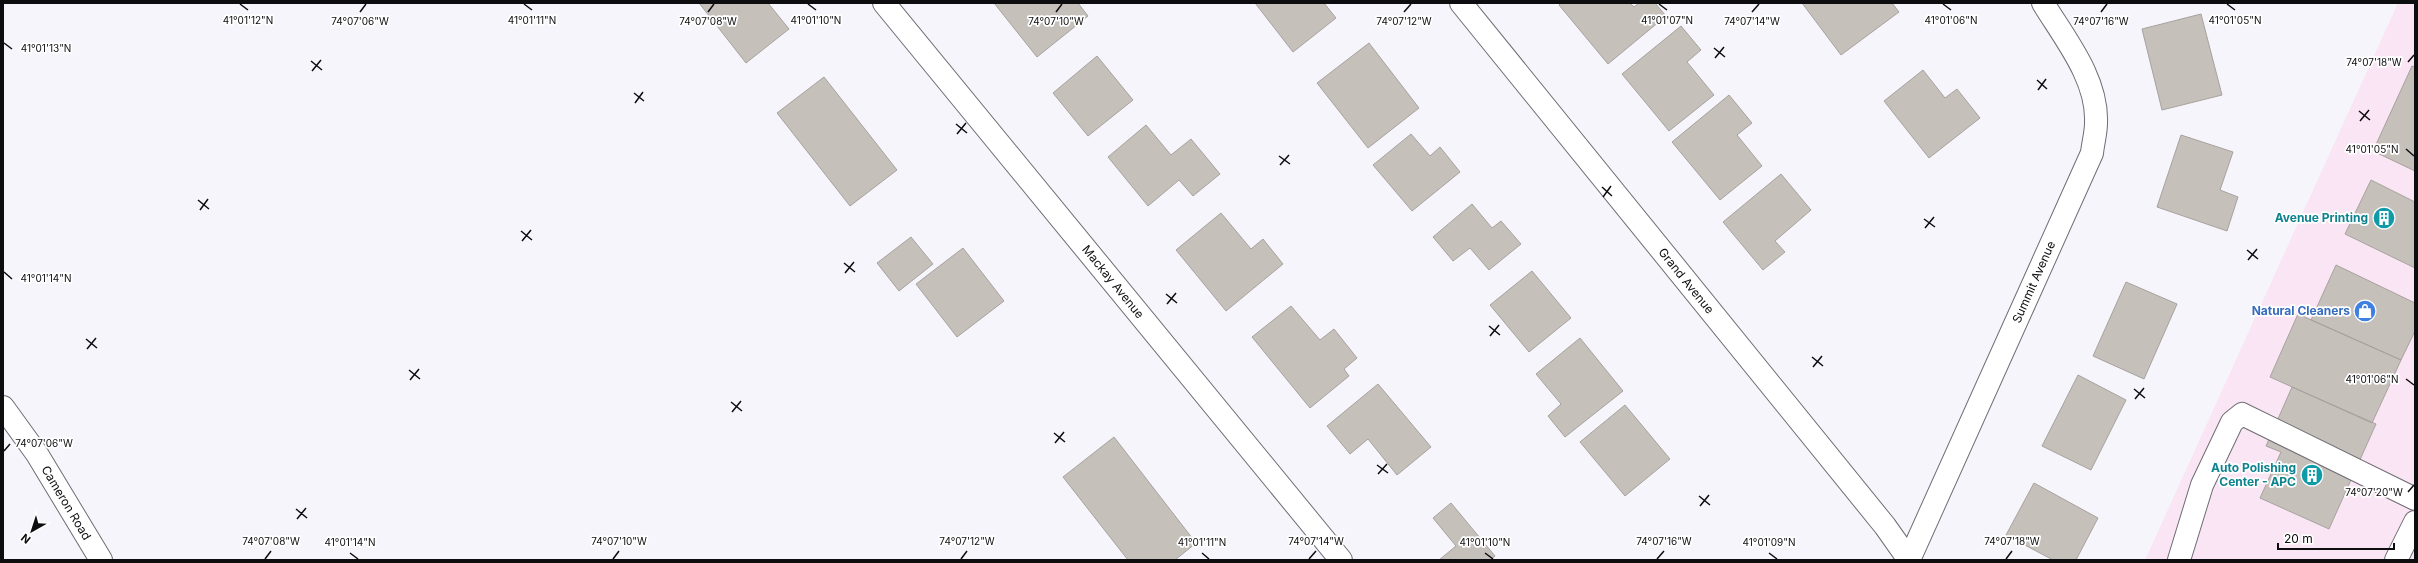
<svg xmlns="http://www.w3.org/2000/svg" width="2418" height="563" font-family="Inter,sans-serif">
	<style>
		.commercial { fill: #fae5f4 }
		.building { fill: #c6c0bb; stroke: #a8a29e }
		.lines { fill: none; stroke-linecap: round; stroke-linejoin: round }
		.minor-casing { stroke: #6e6d73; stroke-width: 24 }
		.major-casing { stroke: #6e6d73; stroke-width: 24 }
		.minor { stroke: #fff; stroke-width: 22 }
		.major { stroke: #fff; stroke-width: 22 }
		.ticks { fill: none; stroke: #0d0d0f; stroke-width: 1.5 }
		.labels { text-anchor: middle; stroke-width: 3.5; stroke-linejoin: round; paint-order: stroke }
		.culture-label { font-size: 12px; font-weight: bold; fill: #0d838f; stroke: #fff; text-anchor: end }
		.street-label { font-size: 12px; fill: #0d0d0f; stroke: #fff }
		.shop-label { font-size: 12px; font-weight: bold; fill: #366cbe; stroke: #fff; text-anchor: end }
		.ticks-label { font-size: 10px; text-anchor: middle; fill: #0d0d0f; stroke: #fff; stroke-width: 3.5; stroke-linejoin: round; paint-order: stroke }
	</style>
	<rect width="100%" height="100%" fill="#f6f5fc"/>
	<path class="commercial" d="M 2398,3 L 2415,3 L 2415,560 L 2145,560 Z"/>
	<path class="building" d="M 699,3 L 768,3 L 789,29 L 746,63 Z
		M 994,3 L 1078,3 L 1088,16 L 1037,57 Z
		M 1255,3 L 1324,3 L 1336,18 L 1293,52 Z
		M 1561,3 L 1630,3 L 1634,7 L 1639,3 L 1655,3 L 1666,16 L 1608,64 L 1559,5 Z
		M 1802,3 L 1892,3 L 1899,12 L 1841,55 Z
		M 2201,14 L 2222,95 L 2162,110 L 2142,29 Z
		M 1681,26 L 1701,50 L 1687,62 L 1714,95 L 1669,131 L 1622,74 Z
		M 1369,43 L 1419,108 L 1368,148 L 1317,83 Z
		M 1097,56 L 1133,100 L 1088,136 L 1053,93 Z
		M 2412,66 L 2415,67 L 2415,171 L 2373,151 Z
		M 1923,70 L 1945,98 L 1957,89 L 1980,118 L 1929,158 L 1884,101 Z
		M 824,77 L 897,170 L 850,206 L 777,113 Z
		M 1729,95 L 1752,123 L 1737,135 L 1762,166 L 1720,200 L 1672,142 Z
		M 1146,125 L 1171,155 L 1191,139 L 1220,174 L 1193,196 L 1179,180 L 1148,206 L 1108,157 Z
		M 1411,134 L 1430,156 L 1440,147 L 1460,172 L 1412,211 L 1373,165 Z
		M 2181,135 L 2233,152 L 2220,190 L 2238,197 L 2227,231 L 2157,207 Z
		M 1781,174 L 1811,210 L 1775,241 L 1785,252 L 1763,270 L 1723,222 Z
		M 2371,180 L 2415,202 L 2415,268 L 2345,234 Z
		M 1472,204 L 1492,228 L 1501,221 L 1521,244 L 1489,270 L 1470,248 L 1453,261 L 1433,237 Z
		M 1221,213 L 1251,249 L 1263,239 L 1283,264 L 1226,311 L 1176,250 Z
		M 911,237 L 933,264 L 899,291 L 877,263 Z
		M 963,248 L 1004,301 L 957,337 L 916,284 Z
		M 2336,265 L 2415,303 L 2415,331 L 2401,360 L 2311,320 Z
		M 1532,271 L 1571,318 L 1529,352 L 1490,305 Z
		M 2126,282 L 2177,304 L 2144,379 L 2093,356 Z
		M 1291,306 L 1320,340 L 1334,329 L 1357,358 L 1344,369 L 1349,376 L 1310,408 L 1252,337 Z
		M 2298,314 L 2401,360 L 2372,423 L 2270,377 Z
		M 1580,338 L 1623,391 L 1565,437 L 1548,416 L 1561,404 L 1536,374 Z
		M 2078,375 L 2126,400 L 2091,470 L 2042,446 Z
		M 1378,384 L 1431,447 L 1397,475 L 1368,439 L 1350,454 L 1327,426 Z
		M 2292,387 L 2376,424 L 2329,529 L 2260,498 L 2281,452 L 2266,446 Z
		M 1625,405 L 1670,459 L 1625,496 L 1580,442 Z
		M 1114,437 L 1196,543 L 1175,560 L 1128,560 L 1063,477 Z
		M 2034,483 L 2098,518 L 2076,560 L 2053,560 L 2006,535 Z
		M 1451,503 L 1495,556 L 1490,560 L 1439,560 L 1456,546 L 1433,518 Z"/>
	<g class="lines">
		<g class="minor-casing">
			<path id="minor" d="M 884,3 L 1341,560
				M 1461,3 L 1885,526 L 1909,560
				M 3,407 L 37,454 L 101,560
				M 1909,560 L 2092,153 C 2093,143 2096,133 2096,123 C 2098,79 2065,39 2043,3
				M 2179,560 L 2202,485 L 2232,422 L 2242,414 L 2415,499"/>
		</g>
		<g class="major-casing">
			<path id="major" d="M 2396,560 L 2415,522"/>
		</g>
		<use href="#minor" class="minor"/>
		<use href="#major" class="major"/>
	</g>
	<path class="ticks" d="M 240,4 L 248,10M 524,4 L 532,10M 808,4 L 816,10M 1659,4 L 1667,10M 1943,4 L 1951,10M 2227,4 L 2235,10M 360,12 L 366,4M 708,12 L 714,4M 1056,12 L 1062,4M 1404,12 L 1411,4M 1752,12 L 1759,4M 2101,12 L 2107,4M 4,43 L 12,49M 1714,48 L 1725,57M 1715,58 L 1724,47M 311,61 L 322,70M 2408,62 L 2414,55M 312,71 L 321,60M 2037,80 L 2047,89M 2038,90 L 2046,79M 634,93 L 644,101M 635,103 L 643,92M 2359,111 L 2370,120M 2360,121 L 2369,110M 956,124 L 967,133M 957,134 L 966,123M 2406,149 L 2414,156M 1279,156 L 1290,164M 1280,165 L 1289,155M 1602,187 L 1612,196M 1603,197 L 1611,186M 198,200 L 209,209M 200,210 L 208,199M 1924,219 L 1935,227M 1925,228 L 1934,217M 521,231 L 532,240M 522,241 L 531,230M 2247,250 L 2258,259M 2248,260 L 2257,249M 844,263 L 855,272M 4,272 L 12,279M 845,273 L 854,262M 1166,294 L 1177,303M 1167,304 L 1176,293M 1489,326 L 1500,335M 1490,336 L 1499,325M 86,339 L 97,348M 87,349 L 96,338M 1812,357 L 1823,366M 1813,367 L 1822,356M 409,370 L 420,379M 2406,379 L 2414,385M 410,380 L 419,369M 2134,389 L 2145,398M 2135,399 L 2144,388M 731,402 L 742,411M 732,412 L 741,401M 1054,433 L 1065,442M 1055,443 L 1064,432M 4,451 L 10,444M 1377,465 L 1388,473M 1378,474 L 1387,464M 2408,492 L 2414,485M 1699,496 L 1710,505M 1700,506 L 1709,495M 296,509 L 307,518M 297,519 L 306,508M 350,553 L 358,559M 1202,553 L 1209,559M 1485,553 L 1493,559M 1769,553 L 1777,559M 265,559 L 271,551M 613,559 L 619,551M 961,559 L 967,551M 1309,559 L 1316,551M 1657,559 L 1664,551M 2006,559 L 2012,551"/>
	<defs>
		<g id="building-disc" transform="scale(1.15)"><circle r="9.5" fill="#0f9aa8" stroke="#fff"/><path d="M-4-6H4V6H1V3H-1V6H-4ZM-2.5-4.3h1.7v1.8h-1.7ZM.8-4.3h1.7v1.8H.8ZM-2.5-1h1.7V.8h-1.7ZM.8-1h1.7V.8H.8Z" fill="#fff"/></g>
		<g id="shop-disc" transform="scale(1.15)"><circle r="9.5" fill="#3f7fe0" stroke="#fff"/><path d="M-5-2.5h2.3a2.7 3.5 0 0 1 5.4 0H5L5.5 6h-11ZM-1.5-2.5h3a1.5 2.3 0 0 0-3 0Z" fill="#fff"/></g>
	</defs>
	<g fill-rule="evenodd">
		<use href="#building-disc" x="2384" y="218"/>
		<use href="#shop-disc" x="2365" y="311"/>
		<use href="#building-disc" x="2312" y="475"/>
	</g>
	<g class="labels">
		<g class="culture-label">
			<text x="2368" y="222">Avenue Printing</text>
			<text x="2296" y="472">Auto Polishing<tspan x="2296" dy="14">Center - APC</tspan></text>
		</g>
		<g class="street-label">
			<text transform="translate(1686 281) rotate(51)" y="4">Grand Avenue</text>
			<text transform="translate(1113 282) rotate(51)" y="4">Mackay Avenue</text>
			<text transform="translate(2034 282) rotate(-66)" y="4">Summit Avenue</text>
			<text transform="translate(66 503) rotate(59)" y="4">Cameron Road</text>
		</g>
		<g class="shop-label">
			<text x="2350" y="315">Natural Cleaners</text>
		</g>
	</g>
	<g class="ticks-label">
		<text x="248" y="24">41°01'12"N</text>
		<text x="532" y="24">41°01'11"N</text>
		<text x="816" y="24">41°01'10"N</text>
		<text x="1667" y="24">41°01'07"N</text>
		<text x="1951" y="24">41°01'06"N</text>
		<text x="2235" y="24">41°01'05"N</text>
		<text x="360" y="25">74°07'06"W</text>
		<text x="708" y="25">74°07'08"W</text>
		<text x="1056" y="25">74°07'10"W</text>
		<text x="1404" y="25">74°07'12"W</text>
		<text x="1752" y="25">74°07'14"W</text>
		<text x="2101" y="25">74°07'16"W</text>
		<text x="46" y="52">41°01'13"N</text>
		<text x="2374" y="66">74°07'18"W</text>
		<text x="2372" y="153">41°01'05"N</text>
		<text x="46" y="282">41°01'14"N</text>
		<text x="2372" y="383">41°01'06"N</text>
		<text x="44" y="447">74°07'06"W</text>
		<text x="2374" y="496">74°07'20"W</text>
		<text x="271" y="545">74°07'08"W</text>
		<text x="619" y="545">74°07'10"W</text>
		<text x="967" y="545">74°07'12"W</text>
		<text x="1316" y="545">74°07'14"W</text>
		<text x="1664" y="545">74°07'16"W</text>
		<text x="2012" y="545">74°07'18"W</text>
		<text x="350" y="546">41°01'14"N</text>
		<text x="1202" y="546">41°01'11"N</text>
		<text x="1485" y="546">41°01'10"N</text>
		<text x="1769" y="546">41°01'09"N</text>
	</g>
	<rect width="2418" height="563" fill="none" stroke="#0d0d0f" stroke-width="8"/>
	<g transform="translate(32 531) rotate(219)" stroke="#ffffff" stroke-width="3" paint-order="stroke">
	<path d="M0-3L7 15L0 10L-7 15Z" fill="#0d0d0f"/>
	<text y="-6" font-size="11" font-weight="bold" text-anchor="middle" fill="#0d0d0f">N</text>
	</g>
	<path d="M2278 543v6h116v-6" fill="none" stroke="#0d0d0f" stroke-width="2"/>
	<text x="2284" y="543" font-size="12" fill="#0d0d0f" stroke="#ffffff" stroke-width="3" paint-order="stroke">20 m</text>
</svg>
